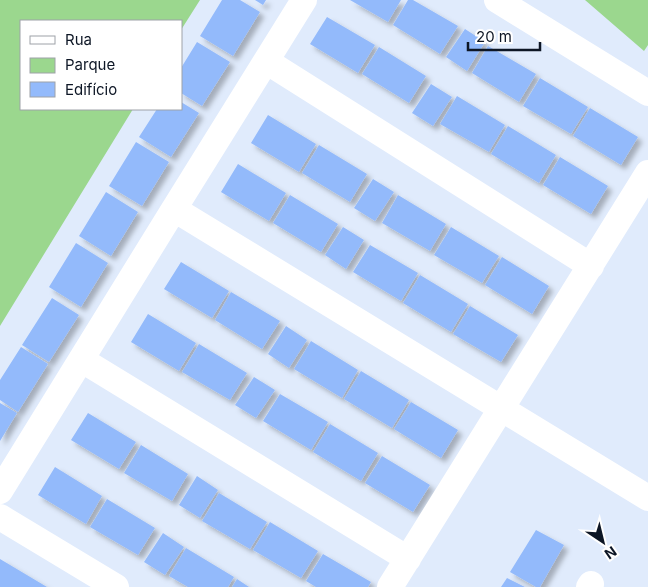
<svg xmlns="http://www.w3.org/2000/svg" width="648" height="587" font-family="Inter,sans-serif">
	<style>
		.green { fill: #9bd78e }
		.building { fill: #93bafb; filter: url(#shadow) }
		.lines { fill: none; stroke-linecap: round; stroke-linejoin: round }
		.minor { stroke: #fff; stroke-width: 26 }
	</style>
	<defs>
		<filter id="shadow"><feDropShadow dx="4.5" dy="4.5" stdDeviation="2.5" flood-color="#0004"/></filter>
	</defs>
	<rect width="100%" height="100%" fill="#e0ebfc"/>
	<path class="green" d="M 0,0 L 200,0 L 181,30 L 181,21 L 21,21 L 21,109 L 133,109 L 0,326 Z
		M 585,0 L 648,0 L 648,45 L 644,51 Z"/>
	<path class="building" d="M 222,0 L 240,0 L 260,12 L 233,56 L 200,36 Z
		M 255,0 L 266,0 L 263,5 Z
		M 350,0 L 401,0 L 388,22 Z
		M 408,0 L 413,0 L 458,26 L 440,54 L 393,25 Z
		M 327,17 L 375,45 L 358,73 L 310,44 Z
		M 465,29 L 485,42 L 467,71 L 446,57 Z
		M 197,42 L 230,62 L 202,106 L 181,93 L 181,68 Z
		M 488,46 L 536,74 L 519,102 L 472,73 Z
		M 379,47 L 426,76 L 409,103 L 362,74 Z
		M 540,78 L 588,107 L 571,134 L 523,106 Z
		M 431,84 L 452,97 L 433,126 L 412,113 Z
		M 457,96 L 505,125 L 489,152 L 440,124 Z
		M 181,102 L 199,113 L 171,157 L 139,137 L 157,109 L 181,109 Z
		M 590,108 L 638,137 L 621,165 L 573,136 Z
		M 268,115 L 316,144 L 299,172 L 251,143 Z
		M 508,126 L 556,155 L 539,183 L 491,154 Z
		M 136,142 L 169,162 L 142,206 L 109,186 Z
		M 319,145 L 367,174 L 350,202 L 302,173 Z
		M 560,157 L 608,186 L 591,214 L 543,185 Z
		M 238,164 L 286,193 L 269,221 L 221,192 Z
		M 373,179 L 394,192 L 375,221 L 354,208 Z
		M 106,192 L 138,212 L 111,256 L 79,236 Z
		M 290,195 L 338,224 L 321,252 L 273,223 Z
		M 398,195 L 446,224 L 430,251 L 382,223 Z
		M 343,227 L 364,240 L 346,269 L 325,255 Z
		M 451,227 L 499,256 L 482,283 L 434,255 Z
		M 76,243 L 108,263 L 81,307 L 49,287 Z
		M 370,245 L 418,273 L 401,301 L 353,272 Z
		M 502,257 L 549,286 L 532,314 L 485,285 Z
		M 181,262 L 229,291 L 212,318 L 164,289 Z
		M 420,275 L 468,304 L 451,332 L 403,303 Z
		M 231,292 L 280,321 L 262,349 L 215,320 Z
		M 52,298 L 79,315 L 49,362 L 22,345 Z
		M 470,306 L 518,335 L 501,362 L 453,334 Z
		M 148,314 L 196,343 L 179,371 L 131,342 Z
		M 286,326 L 307,340 L 289,368 L 268,354 Z
		M 311,341 L 358,370 L 342,398 L 294,369 Z
		M 199,344 L 247,373 L 230,400 L 182,372 Z
		M 21,347 L 48,364 L 18,412 L 0,400 L 0,380 Z
		M 361,371 L 409,400 L 392,428 L 344,399 Z
		M 254,377 L 275,390 L 256,418 L 235,405 Z
		M 280,394 L 328,422 L 311,450 L 263,421 Z
		M 411,402 L 458,430 L 441,458 L 394,429 Z
		M 0,403 L 17,413 L 0,441 Z
		M 88,413 L 136,442 L 119,469 L 71,440 Z
		M 330,424 L 378,453 L 361,481 L 313,452 Z
		M 141,445 L 188,474 L 172,501 L 124,473 Z
		M 382,456 L 430,485 L 413,512 L 365,483 Z
		M 55,467 L 102,496 L 86,524 L 38,495 Z
		M 197,476 L 218,490 L 200,518 L 179,505 Z
		M 219,493 L 267,522 L 250,549 L 202,521 Z
		M 107,499 L 155,528 L 138,555 L 90,527 Z
		M 270,522 L 318,551 L 301,578 L 253,550 Z
		M 536,530 L 564,545 L 540,587 L 536,587 L 510,572 Z
		M 163,533 L 184,547 L 165,575 L 144,562 Z
		M 186,548 L 234,577 L 228,587 L 188,587 L 169,576 Z
		M 323,554 L 371,582 L 368,587 L 316,587 L 306,581 Z
		M 0,559 L 47,587 L 0,587 Z
		M 507,578 L 525,587 L 501,587 Z
		M 237,579 L 249,587 L 232,587 Z"/>
	<g class="lines">
		<path class="minor" d="M 304,0 L 174,209 L 648,498
			M 497,0 L 648,93
			M 266,61 L 591,266
			M 82,360 L 408,559
			M 0,491 L 174,209
			M 0,517 L 116,587
			M 390,587 L 648,173
			M 589,587 L 591,584"/>
	</g>
	<rect x="20" y="20" width="162" height="90" fill="#ffffff" stroke="#9ea2a8"/>
	<rect x="30" y="36" width="25" height="8" fill="#ffffff" stroke="#9ea2a8"/>
	<text x="65" y="45" font-size="15" fill="#0d1625">Rua</text>
	<rect x="30" y="58" width="25" height="15" fill="#9bd78e" stroke="#9ea2a8"/>
	<text x="65" y="70" font-size="15" fill="#0d1625">Parque</text>
	<rect x="30" y="82" width="25" height="15" fill="#93bafb" stroke="#9ea2a8"/>
	<text x="65" y="95" font-size="15" fill="#0d1625">Edifício</text>
	<g transform="translate(603 542) rotate(145)" stroke="#ffffff" stroke-width="4" paint-order="stroke">
	<path d="M0-4L9 19L0 12L-9 19Z" fill="#0d1625"/>
	<text y="-8" font-size="14" font-weight="bold" text-anchor="middle" fill="#0d1625">N</text>
	</g>
	<path d="M468 42v8h72v-8" fill="none" stroke="#0d1625" stroke-width="2.5"/>
	<text x="476" y="42" font-size="15" fill="#0d1625" stroke="#ffffff" stroke-width="4" paint-order="stroke">20 m</text>
</svg>
